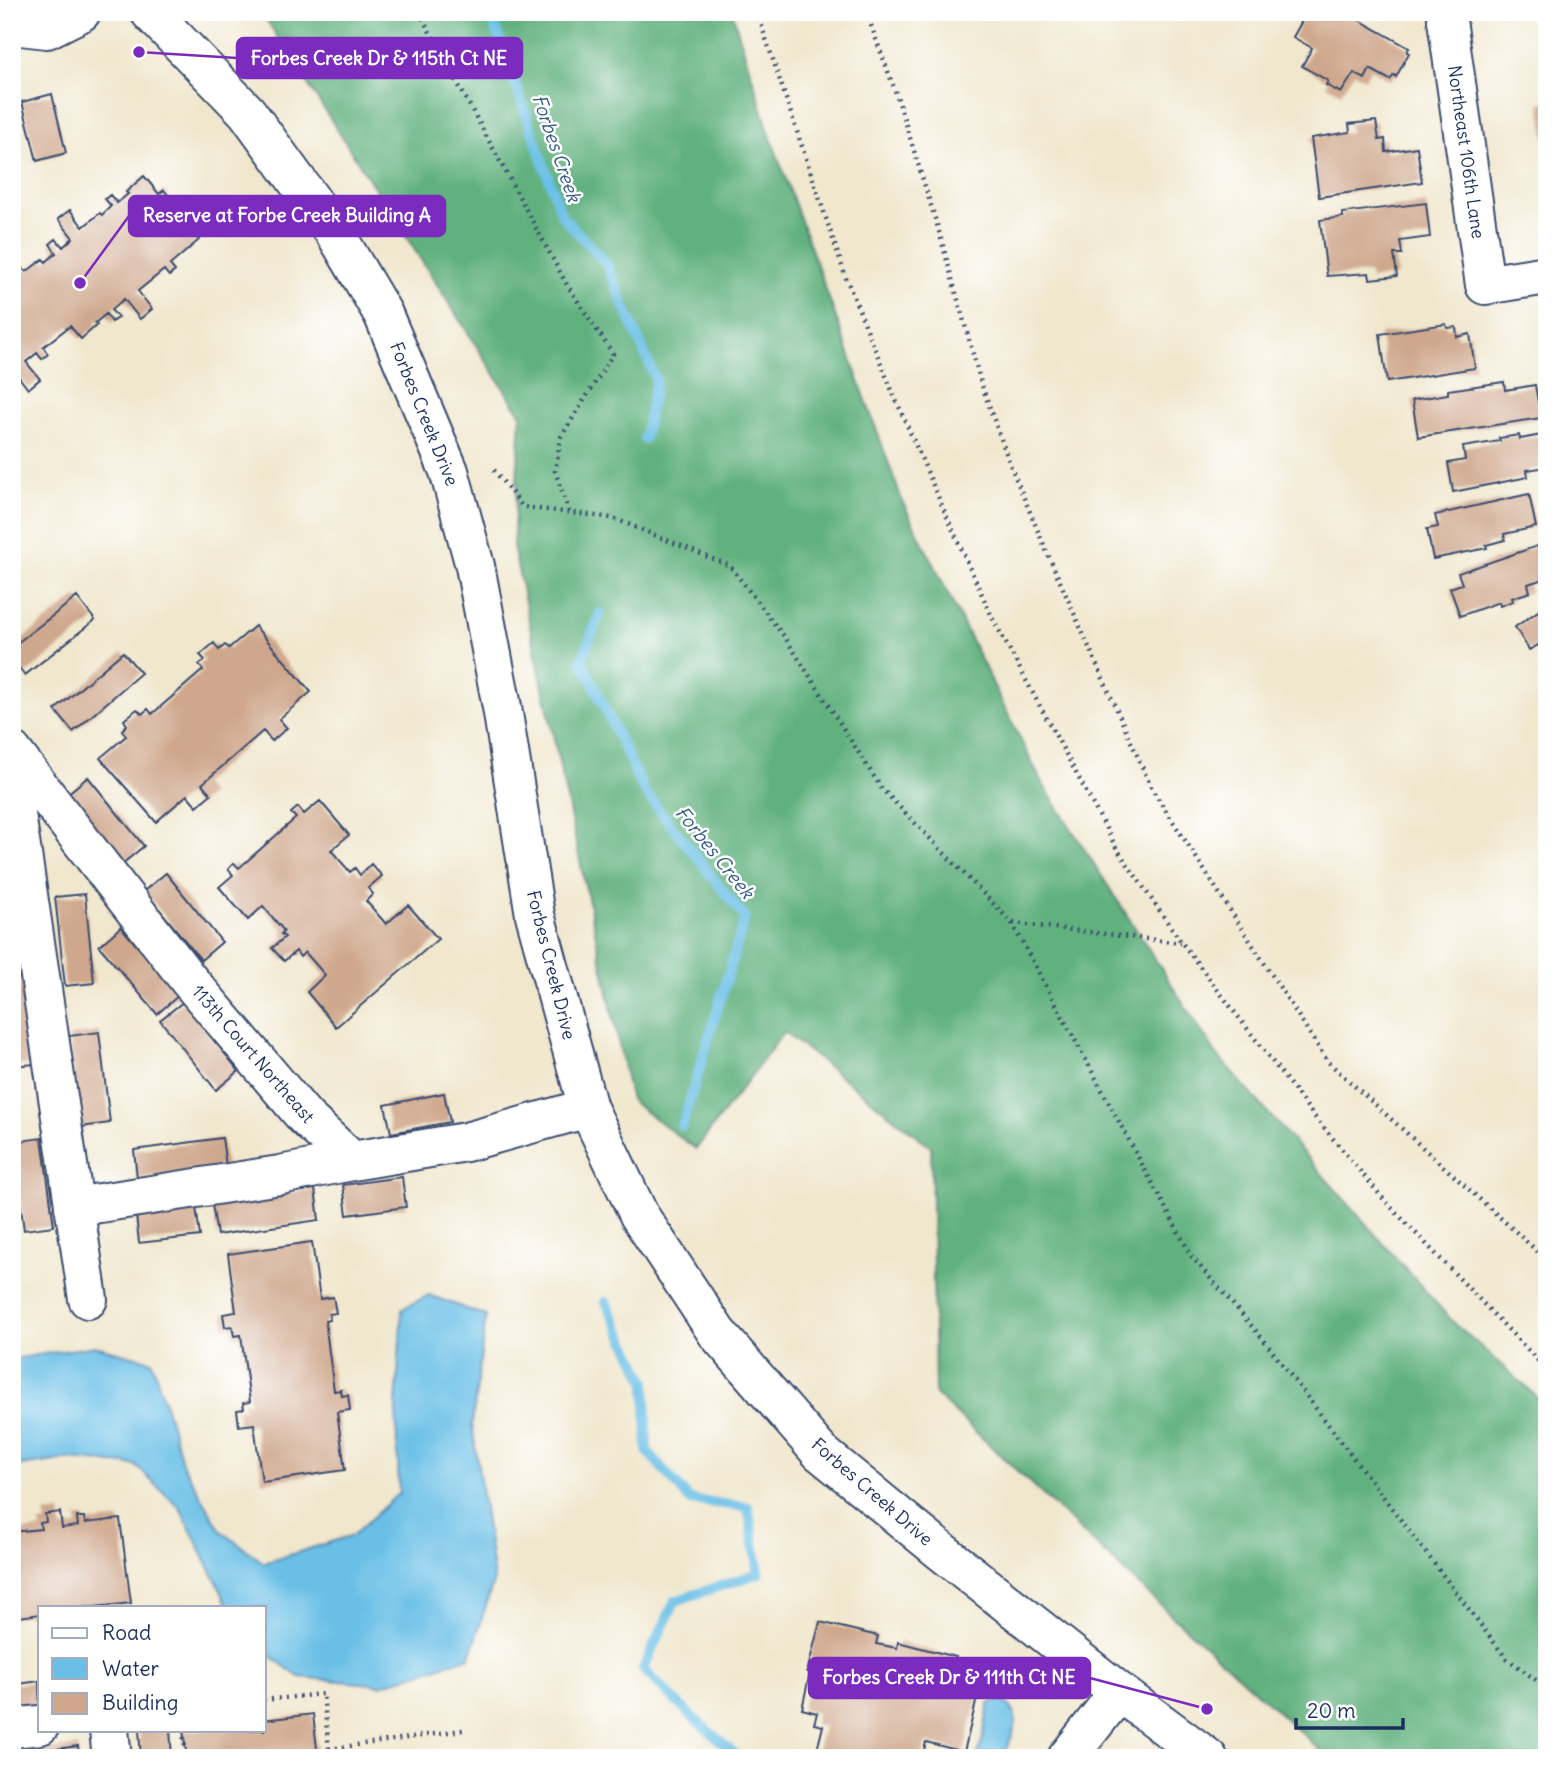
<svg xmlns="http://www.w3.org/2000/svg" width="1559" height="1770" font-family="Delius,sans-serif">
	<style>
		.forest { fill: #60b17e; stroke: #3e706e; stroke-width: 2 }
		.water { fill: #69bfe6; stroke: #4277a2; stroke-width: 2 }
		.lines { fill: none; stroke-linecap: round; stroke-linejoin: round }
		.stream { stroke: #69bfe6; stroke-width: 10 }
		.building { fill: #cfa78c }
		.minor-casing { stroke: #3b4b6f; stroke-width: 42 }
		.path { stroke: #3b4b6f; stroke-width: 4.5; stroke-dasharray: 2 5; stroke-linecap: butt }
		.minor { stroke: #fff; stroke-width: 38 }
		.labels { text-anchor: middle; stroke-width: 5; stroke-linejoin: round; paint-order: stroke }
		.street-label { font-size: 18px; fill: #1b2f5e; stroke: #fff }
		.water-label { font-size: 19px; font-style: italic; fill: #325a87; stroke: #fff }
		.leader { fill: none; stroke: #7b2cbf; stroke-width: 2.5 }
		.callout-dot { fill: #7b2cbf; stroke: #fff; stroke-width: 2.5 }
		.callout { fill: #7b2cbf; stroke: #7b2cbf; stroke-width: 2.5 }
		.callout-label { font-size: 19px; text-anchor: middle; font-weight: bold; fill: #fff }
	</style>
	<rect width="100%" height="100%" fill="#fff"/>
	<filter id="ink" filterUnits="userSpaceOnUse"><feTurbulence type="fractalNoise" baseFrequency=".0143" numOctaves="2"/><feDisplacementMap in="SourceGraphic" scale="14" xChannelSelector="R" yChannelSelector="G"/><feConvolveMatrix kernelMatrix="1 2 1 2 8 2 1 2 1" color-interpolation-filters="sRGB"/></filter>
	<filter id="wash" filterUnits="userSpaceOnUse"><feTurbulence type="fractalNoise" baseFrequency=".00686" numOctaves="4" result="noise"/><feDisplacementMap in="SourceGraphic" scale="28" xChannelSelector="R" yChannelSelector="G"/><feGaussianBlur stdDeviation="1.57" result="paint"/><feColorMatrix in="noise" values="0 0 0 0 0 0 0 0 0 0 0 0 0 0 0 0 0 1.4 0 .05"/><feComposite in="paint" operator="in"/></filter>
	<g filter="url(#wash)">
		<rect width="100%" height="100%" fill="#f0e7cd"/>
		<path class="forest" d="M 260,12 L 732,12 L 771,138 L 903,503 L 1042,783 L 1216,1054 L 1450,1319 L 1547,1406 L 1547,1758 L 1329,1758 L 1170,1614 L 935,1394 L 931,1147 L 784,1032 L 696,1149 L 631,1101 L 513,546 L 521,415 L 266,19 Z"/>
		<path class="water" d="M 429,1295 L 486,1316 L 472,1424 L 494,1579 L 470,1657 L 381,1685 L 299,1677 L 264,1651 L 264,1607 L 229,1607 L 180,1508 L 135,1465 L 70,1459 L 12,1467 L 12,1359 L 95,1346 L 152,1361 L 183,1465 L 221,1531 L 264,1563 L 353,1535 L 399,1493 L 396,1406 L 402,1309 Z
			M 1002,1701 C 1027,1713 1011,1740 1001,1758 L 975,1758 L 981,1747 L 989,1703 Z"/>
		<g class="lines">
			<path class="stream" d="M 490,12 L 562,216 L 606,263 L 656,380 L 644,439
				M 600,613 L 582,660 L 644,791 L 745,918 L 682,1126
				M 606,1302 L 646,1382 L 647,1451 L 690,1500 L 748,1507 L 759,1573 L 675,1601 L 643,1669 L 688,1713 L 735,1754 L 735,1758"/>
		</g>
		<g id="blocks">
			<path class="building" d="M 1307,12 L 1345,12 L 1409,48 L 1407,52 L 1409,53 L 1396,77 L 1394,75 L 1390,80 L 1370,69 L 1365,79 L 1354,73 L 1341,93 L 1326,85 L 1328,81 L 1302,66 L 1312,48 L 1293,37 Z
				M 52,94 L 66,153 L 37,161 L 22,102 Z
				M 1547,102 L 1547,137 L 1545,137 L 1540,103 Z
				M 1376,121 L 1379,140 L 1385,139 L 1386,152 L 1417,147 L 1422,182 L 1319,197 L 1311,138 L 1350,132 L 1349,124 Z
				M 144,176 L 159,194 L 164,190 L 188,220 L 185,223 L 199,240 L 170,265 L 175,271 L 169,276 L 164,270 L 138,291 L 152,309 L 140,319 L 124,299 L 111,310 L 118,317 L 112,322 L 106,314 L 95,323 L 97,325 L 81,339 L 70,326 L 43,347 L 48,354 L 42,359 L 37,353 L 26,362 L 40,379 L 28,389 L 15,372 L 12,374 L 12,265 L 16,261 L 26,272 L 43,259 L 46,262 L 56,253 L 50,244 L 56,239 L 63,247 L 73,238 L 58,219 L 70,210 L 83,227 L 100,213 L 102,215 L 111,206 L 105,199 L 110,195 L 117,203 L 128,194 L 126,192 Z
				M 1426,203 L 1430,237 L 1400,241 L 1402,254 L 1394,254 L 1397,276 L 1370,279 L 1369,273 L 1327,276 L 1320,220 L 1343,217 L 1342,213 Z
				M 1446,324 L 1447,328 L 1456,327 L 1457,337 L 1470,334 L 1475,368 L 1387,382 L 1380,334 Z
				M 1504,382 L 1505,390 L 1535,385 L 1541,418 L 1418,437 L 1412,400 L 1448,394 L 1448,390 Z
				M 1547,434 L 1547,467 L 1527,470 L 1528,477 L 1453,492 L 1448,463 L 1465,460 L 1463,447 L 1500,441 L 1499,438 L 1519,435 L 1520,439 Z
				M 1529,494 L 1536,527 L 1504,534 L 1505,540 L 1486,545 L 1487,548 L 1433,559 L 1427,529 L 1438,527 L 1435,515 Z
				M 1546,543 L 1547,578 L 1528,584 L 1530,592 L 1512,598 L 1513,601 L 1500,606 L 1499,602 L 1460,616 L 1450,588 L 1462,584 L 1458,573 Z
				M 77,597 L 95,620 L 25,675 L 12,660 L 12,647 Z
				M 1547,605 L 1547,654 L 1540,644 L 1529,650 L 1515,627 Z
				M 255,626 L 311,692 L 279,719 L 287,728 L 272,741 L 263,731 L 202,784 L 211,794 L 197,806 L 187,795 L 156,822 L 100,758 L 126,736 L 122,730 L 127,725 L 124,720 L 137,709 L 142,714 L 148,709 L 152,714 L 203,670 L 199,665 L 205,660 L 200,655 L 214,643 L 219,650 L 225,645 L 229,648 Z
				M 123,652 L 141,673 L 73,732 L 55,710 Z
				M 88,777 L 144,846 L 122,864 L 66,795 Z
				M 320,801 L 349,835 L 331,850 L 350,872 L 355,868 L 360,875 L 371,864 L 382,876 L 368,888 L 373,894 L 366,901 L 386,924 L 408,905 L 438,939 L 336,1027 L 307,992 L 325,975 L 305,952 L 300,957 L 296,951 L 284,961 L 272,948 L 285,937 L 281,934 L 284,931 L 263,906 L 248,920 L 219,887 L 233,875 L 228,869 L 234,863 L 239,868 L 296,818 L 291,813 L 298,807 L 304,814 Z
				M 166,873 L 222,942 L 201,960 L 144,891 Z
				M 85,894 L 94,983 L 65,986 L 55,897 Z
				M 121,927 L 179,995 L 157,1014 L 99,946 Z
				M 24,977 L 35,1064 L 12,1066 L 12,979 Z
				M 183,1002 L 239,1071 L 216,1090 L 160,1020 Z
				M 99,1032 L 110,1123 L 81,1127 L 69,1036 Z
				M 444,1093 L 450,1122 L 391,1133 L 385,1105 Z
				M 42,1138 L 54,1226 L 24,1230 L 12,1142 Z
				M 222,1138 L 226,1166 L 137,1178 L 134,1150 Z
				M 402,1177 L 406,1207 L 347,1215 L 343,1185 Z
				M 315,1189 L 319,1220 L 217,1235 L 212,1204 Z
				M 196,1207 L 200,1236 L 139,1243 L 136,1215 Z
				M 312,1242 L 320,1299 L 333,1297 L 336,1313 L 329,1314 L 330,1320 L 325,1321 L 334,1391 L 341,1390 L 342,1396 L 348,1395 L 350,1410 L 337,1412 L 345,1470 L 262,1482 L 254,1424 L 239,1426 L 237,1410 L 244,1409 L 243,1403 L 250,1402 L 241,1335 L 234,1336 L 232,1326 L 225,1327 L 223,1314 L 236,1312 L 228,1254 Z
				M 60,1512 L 62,1528 L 78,1526 L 77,1517 L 84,1517 L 85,1523 L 120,1519 L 131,1603 L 95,1607 L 40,1607 L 40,1614 L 12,1618 L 12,1532 L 41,1529 L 40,1523 L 46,1522 L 45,1514 Z
				M 820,1622 L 878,1636 L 876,1644 L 897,1648 L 898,1642 L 956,1657 L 949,1688 L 978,1694 L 964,1752 L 926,1742 L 922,1758 L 815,1758 L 823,1726 L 814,1724 L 817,1713 L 802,1709 L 810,1672 L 807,1672 Z
				M 39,1681 L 40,1711 L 12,1715 L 12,1685 Z
				M 313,1714 L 318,1758 L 187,1758 L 183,1730 L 264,1730 L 264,1720 Z
				M 139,1730 L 170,1730 L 172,1758 L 141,1758 Z
				M 78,1746 L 79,1758 L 12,1758 L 12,1755 Z"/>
		</g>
	</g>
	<g filter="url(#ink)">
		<use href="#blocks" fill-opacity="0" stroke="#3b4b6f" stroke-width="2"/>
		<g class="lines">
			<g class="minor-casing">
				<path id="minor" d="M 150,12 L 247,112 L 337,236 L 383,314 L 449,471 L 475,566 L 502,707 L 535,915 L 588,1108 L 639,1215 L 717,1333 L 820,1452 L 941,1551 L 1119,1692 L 1208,1758
					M 1447,20 L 1485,285 L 1547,275
					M 12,25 L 47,29 L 81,12
					M 12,751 L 188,979 L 305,1117 L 352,1161 L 466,1142 L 588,1108
					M 12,787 L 88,1299
					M 74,1207 L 280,1175 L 352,1161
					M 12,1728 L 40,1725
					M 109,1730 L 112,1758
					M 1067,1758 L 1119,1692"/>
			</g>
			<path class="path" d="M 419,12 L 567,285 L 613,354 L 561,437 L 555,471 L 569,512
				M 757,12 L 846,278 L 893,393 L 943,508 L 993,619 L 1117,849 L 1182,943 L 1314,1116 L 1386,1202 L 1547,1370
				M 866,12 L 896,93 L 938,228 L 981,383 L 1011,467 L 1046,550 L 1152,789 L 1328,1062 L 1547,1260
				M 494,470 L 523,507 L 613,518 L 730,566 L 786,639 L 882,789 L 1012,923 L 1192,1257 L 1263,1339 L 1506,1658 L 1547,1688
				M 1013,923 L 1181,943
				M 264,1700 L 323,1694 L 330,1758
				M 183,1730 L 186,1758
				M 329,1749 L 463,1730"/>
			<use href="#minor" class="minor"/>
		</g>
	</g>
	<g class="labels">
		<g class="street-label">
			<text transform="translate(1466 152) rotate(82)" y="6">Northeast 106th Lane</text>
			<text transform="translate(424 414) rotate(68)" y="6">Forbes Creek Drive</text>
			<text transform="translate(551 965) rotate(76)" y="6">Forbes Creek Drive</text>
			<text transform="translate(253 1054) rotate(49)" y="6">113th Court Northeast</text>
			<text transform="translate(872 1492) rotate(41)" y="6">Forbes Creek Drive</text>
		</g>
		<g class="water-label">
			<text transform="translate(557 148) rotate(71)" y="7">Forbes Creek</text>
			<text transform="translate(715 852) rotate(51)" y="7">Forbes Creek</text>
		</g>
	</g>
	<path class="leader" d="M139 52L237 58M80 283L129 216M1207 1709L1090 1678"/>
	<g class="callout-dot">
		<circle cx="139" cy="52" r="7"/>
		<circle cx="80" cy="283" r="7"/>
		<circle cx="1207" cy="1709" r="7"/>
	</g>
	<g class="callout">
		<rect x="237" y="38" width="285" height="40" rx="7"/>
		<rect x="129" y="196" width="316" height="40" rx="7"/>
		<rect x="809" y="1658" width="281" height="40" rx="7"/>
	</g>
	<g class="callout-label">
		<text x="379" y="65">Forbes Creek Dr &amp; 115th Ct NE</text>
		<text x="287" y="222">Reserve at Forbe Creek Building A</text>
		<text x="949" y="1684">Forbes Creek Dr &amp; 111th Ct NE</text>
	</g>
	<rect width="1559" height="1770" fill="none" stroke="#fff" stroke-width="42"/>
	<rect x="38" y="1606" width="228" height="126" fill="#ffffff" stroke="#a4acbf" stroke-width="2"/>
	<rect x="52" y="1628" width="35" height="10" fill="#ffffff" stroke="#a4acbf" stroke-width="2"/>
	<text x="102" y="1640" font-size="21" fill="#1b2f5e">Road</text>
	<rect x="52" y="1658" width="35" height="21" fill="#69bfe6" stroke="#a4acbf" stroke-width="2"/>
	<text x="102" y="1676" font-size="21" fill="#1b2f5e">Water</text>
	<rect x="52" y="1693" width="35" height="21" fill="#cfa78c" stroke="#a4acbf" stroke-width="2"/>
	<text x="102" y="1710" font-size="21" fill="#1b2f5e">Building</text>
	<path d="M1296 1718v10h107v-10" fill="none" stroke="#1b2f5e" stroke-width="3.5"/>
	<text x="1307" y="1718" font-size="21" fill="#1b2f5e" stroke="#ffffff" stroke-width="5" paint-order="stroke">20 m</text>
</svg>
